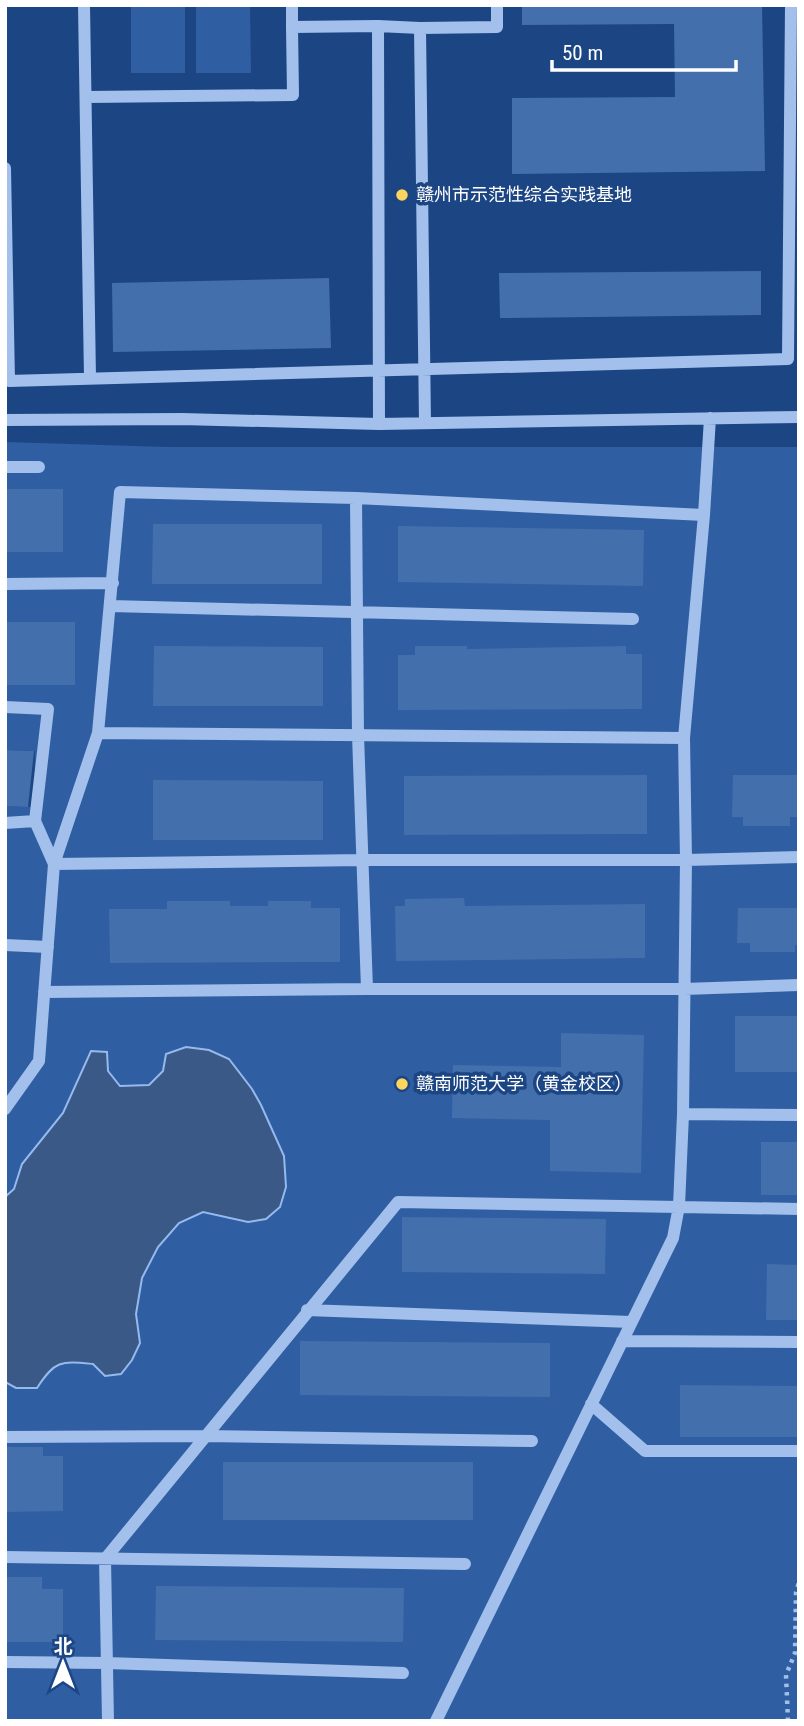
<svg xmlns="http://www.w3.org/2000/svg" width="804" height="1726" font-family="'Roboto Condensed','Noto Sans SC',sans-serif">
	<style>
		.green { fill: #2f5ea2 }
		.water { fill: #3a5987; stroke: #95baed; stroke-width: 2 }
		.building { fill: #446fad }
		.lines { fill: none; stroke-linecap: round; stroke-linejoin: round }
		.path { stroke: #a2c0eb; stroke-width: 4.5; stroke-dasharray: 3.5 5; stroke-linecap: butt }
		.minor { stroke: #a2c0eb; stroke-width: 12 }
		.poi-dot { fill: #fcd55f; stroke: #1c4584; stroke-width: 2.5 }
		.labels { text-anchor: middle; stroke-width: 7; stroke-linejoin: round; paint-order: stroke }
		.poi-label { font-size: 18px; fill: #fff; stroke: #1c4584; text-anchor: start }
	</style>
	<rect width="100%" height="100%" fill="#1c4584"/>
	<path class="green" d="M 131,5 L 185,5 L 185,73 L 131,73 Z
		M 196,5 L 250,5 L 251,73 L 196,73 Z
		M 5,442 L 168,447 L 799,447 L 799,1721 L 5,1721 L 5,806 L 34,807 L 35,751 L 5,750 L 5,685 L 75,685 L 75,623 L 5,622 Z"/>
	<path class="water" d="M 186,1047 L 209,1050 L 229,1059 L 252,1089 L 261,1105 L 284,1156 L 286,1187 L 280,1207 L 266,1219 L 248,1222 L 203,1212 L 179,1223 L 158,1247 L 142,1278 L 136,1314 L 140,1343 L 132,1360 L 121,1374 L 105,1376 L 93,1364 C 61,1361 55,1360 37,1388 L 16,1388 L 5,1382 L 5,1197 L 14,1189 L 22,1164 L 63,1113 L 91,1051 L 107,1052 L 108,1071 L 120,1086 L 149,1085 L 163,1071 L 166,1054 Z"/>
	<path class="building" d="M 522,5 L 762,5 L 765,171 L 512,174 L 512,98 L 675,97 L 674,24 L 522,25 Z
		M 761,271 L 761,315 L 500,318 L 499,273 Z
		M 329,278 L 331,348 L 113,352 L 112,283 Z
		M 5,489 L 63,489 L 63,552 L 5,552 Z
		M 153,524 L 322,524 L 322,584 L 152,584 Z
		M 398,526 L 644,530 L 643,586 L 398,582 Z
		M 5,622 L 75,622 L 75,685 L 5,685 Z
		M 154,646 L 323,647 L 323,706 L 153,706 Z
		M 415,646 L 467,646 L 467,649 L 626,646 L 626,654 L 642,654 L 642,709 L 398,710 L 398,655 L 415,655 Z
		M 5,750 L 34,751 L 28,807 L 5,806 Z
		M 647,775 L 647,834 L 404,835 L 404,776 Z
		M 733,775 L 799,775 L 799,817 L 790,817 L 790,826 L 743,826 L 743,817 L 732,817 Z
		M 153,780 L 323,781 L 323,840 L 153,840 Z
		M 464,898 L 465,906 L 645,904 L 645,958 L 396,961 L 395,906 L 405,906 L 405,899 Z
		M 167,901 L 230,901 L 230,906 L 268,906 L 268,901 L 311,901 L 311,908 L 340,908 L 340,962 L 110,963 L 109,909 L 167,909 Z
		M 738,908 L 799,908 L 799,945 L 795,945 L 795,952 L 750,952 L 750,943 L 737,943 Z
		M 735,1016 L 799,1016 L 799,1072 L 735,1072 Z
		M 561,1033 L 644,1035 L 641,1173 L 550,1171 L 550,1120 L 452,1118 L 453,1065 L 561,1067 Z
		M 761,1142 L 799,1142 L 799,1195 L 761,1195 Z
		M 402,1217 L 606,1219 L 605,1274 L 402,1272 Z
		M 767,1264 L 799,1265 L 799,1320 L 766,1320 Z
		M 300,1341 L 550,1343 L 550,1397 L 300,1395 Z
		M 680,1385 L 799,1386 L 799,1437 L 680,1437 Z
		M 5,1447 L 43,1447 L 43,1456 L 63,1456 L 63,1511 L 5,1512 Z
		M 223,1462 L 473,1462 L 473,1520 L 223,1520 Z
		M 5,1577 L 42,1577 L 42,1589 L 63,1589 L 63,1642 L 5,1642 Z
		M 156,1586 L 404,1588 L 403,1642 L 155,1640 Z"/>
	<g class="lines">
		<path class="path" d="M 788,1721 L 786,1675 L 795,1653 L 796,1592 L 799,1582"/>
		<path class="minor" d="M 84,5 L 90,378
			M 292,5 L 292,27 L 378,26 L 379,424
			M 378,26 L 420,28
			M 86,97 L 293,95 L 292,27
			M 5,168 L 9,381 L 788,359 L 791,5
			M 5,420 L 182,419 L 379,424 L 799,417
			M 425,423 L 420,28 L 497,27 L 497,5
			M 5,467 L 39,467
			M 356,498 L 358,735 L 367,989
			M 5,584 L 113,583
			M 110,606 L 633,619
			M 5,707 L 48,709 L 35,821 L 54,864 L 363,860 L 686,860 L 799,857
			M 98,733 L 684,738
			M 5,823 L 35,821
			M 5,945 L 48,947
			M 44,992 L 367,989 L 684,989 L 799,985
			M 5,1109 L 39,1061 L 54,864 L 98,733 L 120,492 L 356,498 L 704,515
			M 683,1114 L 799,1115
			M 307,1310 L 631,1322
			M 622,1341 L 799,1342
			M 591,1404 L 645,1451 L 799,1451
			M 5,1437 L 205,1436 L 532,1441
			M 5,1557 L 465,1564
			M 5,1662 L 107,1663 L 403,1673
			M 108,1721 L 105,1559 L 398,1202 L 799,1209
			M 436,1721 L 673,1238 L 679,1206 L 683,1114 L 686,860 L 684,738 L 704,515 L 710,418"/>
	</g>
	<g class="poi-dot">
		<circle cx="402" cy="195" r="7"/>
		<circle cx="402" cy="1084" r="7"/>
	</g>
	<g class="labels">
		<g class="poi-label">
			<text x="416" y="201">赣州市示范性综合实践基地</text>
			<text x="416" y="1090">赣南师范大学（黄金校区）</text>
		</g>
	</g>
	<rect width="804" height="1726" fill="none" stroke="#ffffff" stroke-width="14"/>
	<g transform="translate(63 1663)" stroke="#1c4584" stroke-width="5" paint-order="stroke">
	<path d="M0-5L12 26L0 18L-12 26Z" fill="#ffffff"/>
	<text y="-10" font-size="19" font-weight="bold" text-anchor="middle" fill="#ffffff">北</text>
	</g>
	<path d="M552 60v10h184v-10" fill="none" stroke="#ffffff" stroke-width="3.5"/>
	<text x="562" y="60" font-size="21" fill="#ffffff" stroke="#1c4584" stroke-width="5" paint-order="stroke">50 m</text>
</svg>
